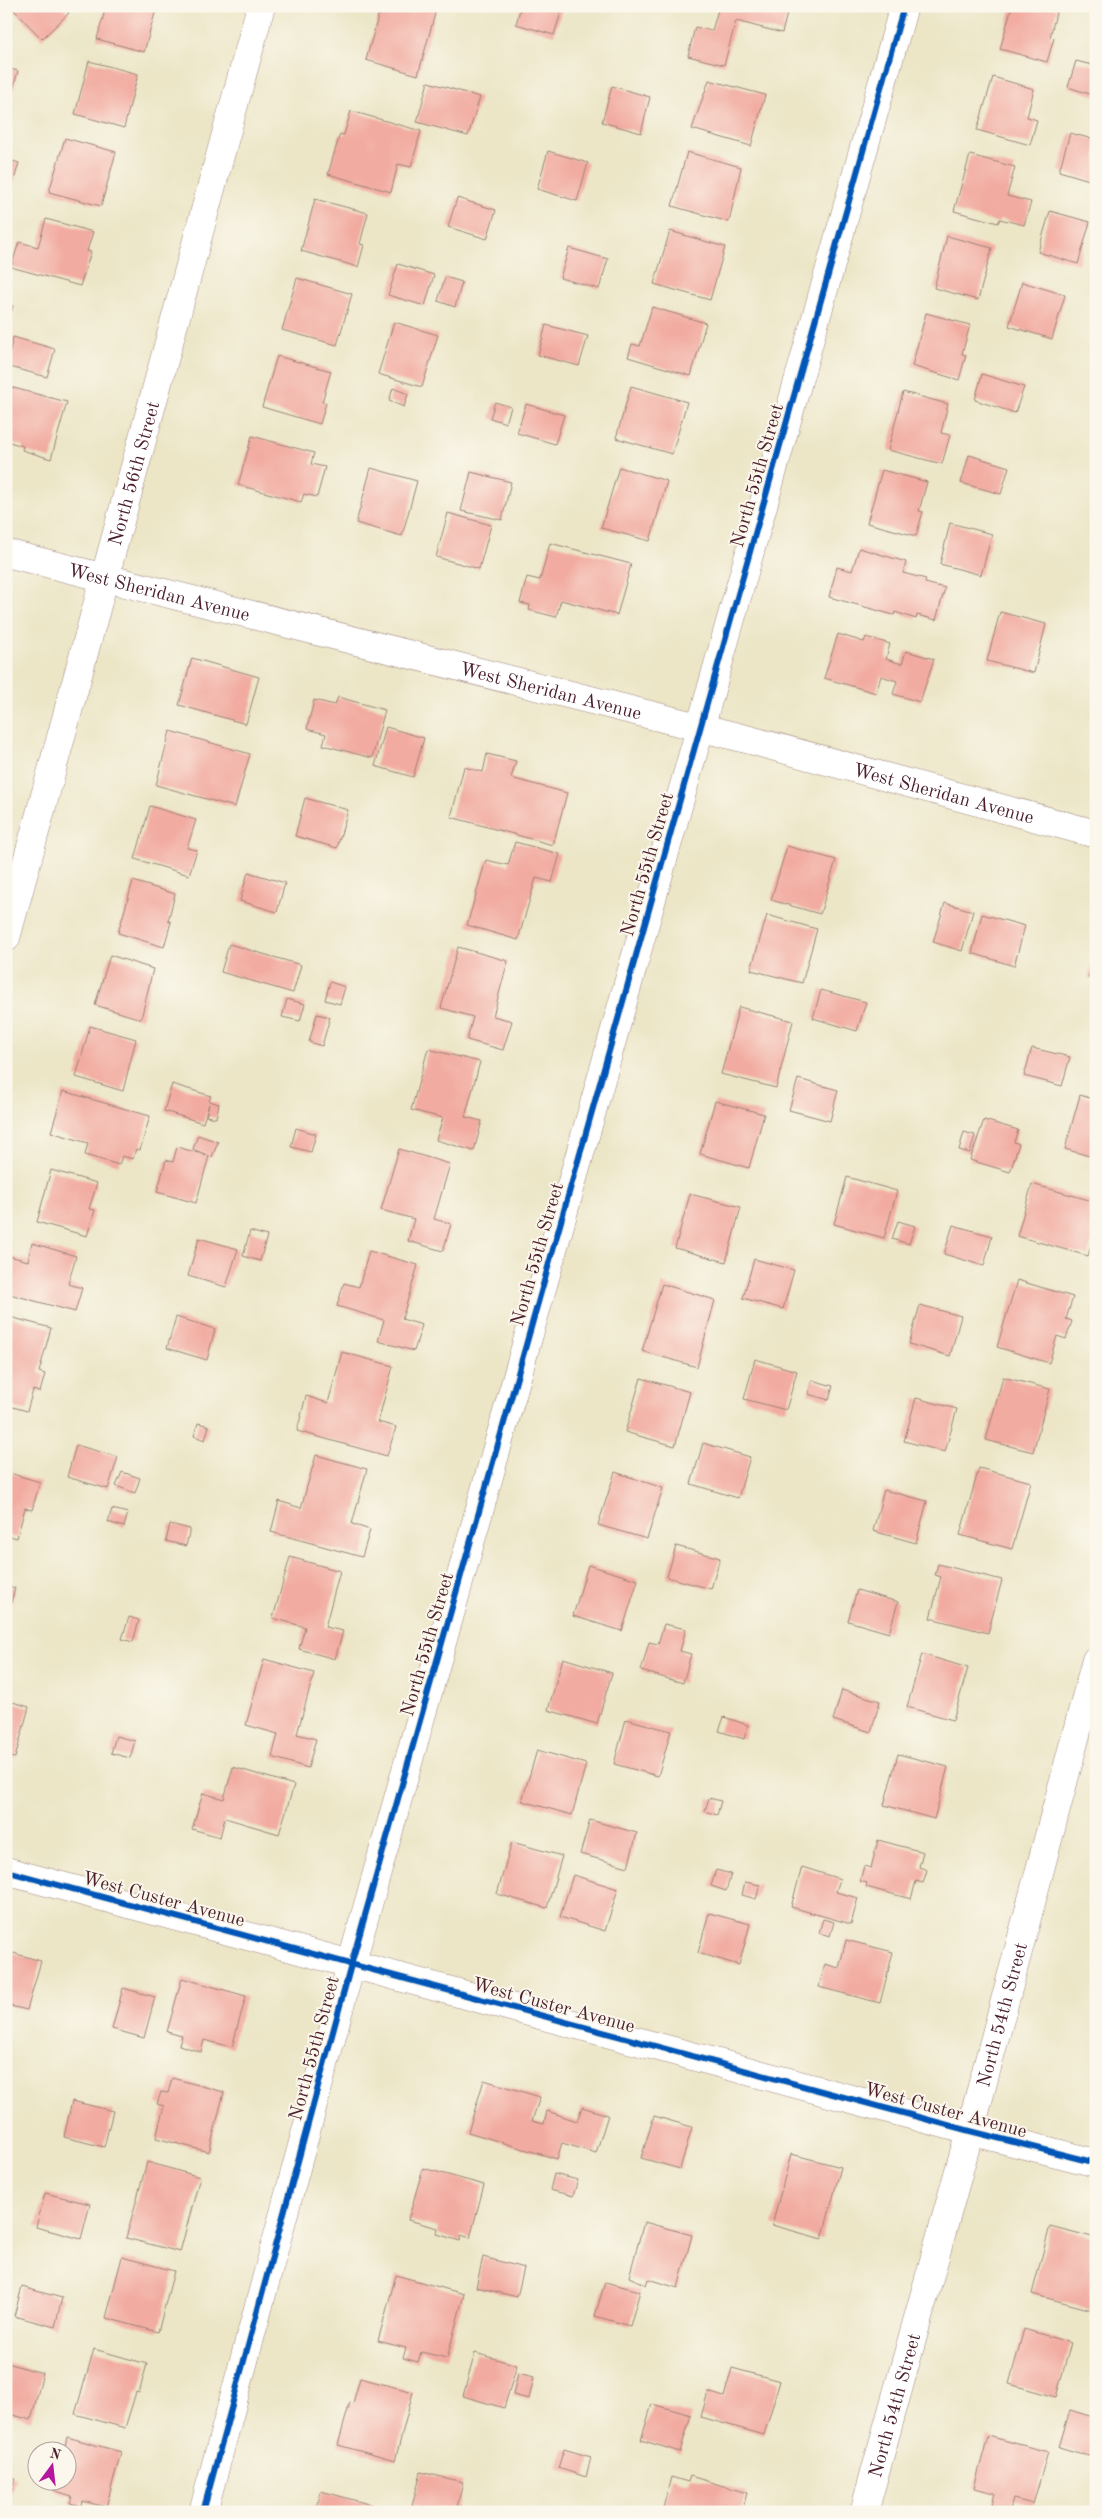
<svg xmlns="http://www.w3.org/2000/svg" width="1102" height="2518" font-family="'Old Standard TT',serif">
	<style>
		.building { fill: #f2aba0 }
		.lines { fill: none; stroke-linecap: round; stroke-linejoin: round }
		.street-casing { stroke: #9b8279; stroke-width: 29 }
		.street { stroke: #fff; stroke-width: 28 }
		.cycleway-casing { stroke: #fbf7ec; stroke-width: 9 }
		.cycleway { stroke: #0057b8; stroke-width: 6 }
		.labels { text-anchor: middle; stroke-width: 4; stroke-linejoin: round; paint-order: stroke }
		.street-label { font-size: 19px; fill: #4a1f2b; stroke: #fbf7ec }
	</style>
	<rect width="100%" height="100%" fill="#fbf7ec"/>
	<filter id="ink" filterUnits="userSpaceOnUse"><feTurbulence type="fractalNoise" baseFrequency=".02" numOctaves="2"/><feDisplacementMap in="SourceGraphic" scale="10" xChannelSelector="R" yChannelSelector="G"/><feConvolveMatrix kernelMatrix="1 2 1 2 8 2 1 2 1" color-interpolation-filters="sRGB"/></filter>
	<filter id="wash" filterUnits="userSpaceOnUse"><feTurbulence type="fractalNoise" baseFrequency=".0096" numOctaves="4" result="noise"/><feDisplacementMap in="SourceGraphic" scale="20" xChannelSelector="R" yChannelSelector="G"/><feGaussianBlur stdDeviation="1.12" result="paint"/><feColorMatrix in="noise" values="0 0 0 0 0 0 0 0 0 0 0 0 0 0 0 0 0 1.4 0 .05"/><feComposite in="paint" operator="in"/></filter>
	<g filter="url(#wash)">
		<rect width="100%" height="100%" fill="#ece6c7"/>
		<g id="blocks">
			<path class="building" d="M 16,6 L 62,6 L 69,13 L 42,39 L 13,9 Z
				M 106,6 L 157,6 L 144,52 L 97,39 Z
				M 381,6 L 421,6 L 436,10 L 418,75 L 366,60 Z
				M 521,6 L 563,6 L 554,35 L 516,24 Z
				M 719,6 L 789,6 L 782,33 L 736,21 L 724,65 L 688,56 L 695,27 L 712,31 Z
				M 1012,6 L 1047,6 L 1057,9 L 1050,37 L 1054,38 L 1047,62 L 1000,49 Z
				M 89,61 L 138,74 L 124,128 L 75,114 Z
				M 1076,61 L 1096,66 L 1096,96 L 1068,87 Z
				M 6,68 L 18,71 L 7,112 L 6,112 Z
				M 993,77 L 1034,89 L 1027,117 L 1037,120 L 1030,145 L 977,130 Z
				M 709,80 L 765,95 L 751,146 L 692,129 Z
				M 428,82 L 480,97 L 468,136 L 417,122 Z
				M 612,86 L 650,97 L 641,133 L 602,122 Z
				M 351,111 L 421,131 L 411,167 L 398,164 L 391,192 L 328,174 L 340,134 L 344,135 Z
				M 1070,133 L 1096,140 L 1096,182 L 1059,171 Z
				M 65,138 L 116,152 L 101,206 L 49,192 Z
				M 548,151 L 588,163 L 577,201 L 537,189 Z
				M 687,152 L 741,167 L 729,222 L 672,206 Z
				M 970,155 L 1015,167 L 1007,196 L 1031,202 L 1024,225 L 1000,219 L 998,223 L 954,211 Z
				M 6,159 L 19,163 L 8,201 L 6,201 Z
				M 457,198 L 496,210 L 487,239 L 448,227 Z
				M 315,199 L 368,213 L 360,244 L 364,245 L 358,267 L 301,251 Z
				M 1050,211 L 1090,222 L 1078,264 L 1038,252 Z
				M 46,219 L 93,232 L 87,251 L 91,252 L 80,286 L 11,267 L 19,242 L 38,247 Z
				M 670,231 L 725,247 L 710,300 L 654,284 Z
				M 947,236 L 992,248 L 978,300 L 934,288 Z
				M 569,248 L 608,259 L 599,289 L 560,278 Z
				M 398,264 L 434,275 L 425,306 L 388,295 Z
				M 445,277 L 462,282 L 455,307 L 438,301 Z
				M 297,278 L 352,294 L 337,345 L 282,330 Z
				M 1022,282 L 1065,295 L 1052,339 L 1009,326 Z
				M 6,304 L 13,306 L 7,329 L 6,329 Z
				M 652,307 L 706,323 L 691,376 L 628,357 L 632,344 L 640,346 Z
				M 926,313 L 970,325 L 962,354 L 966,355 L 959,380 L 912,366 Z
				M 394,322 L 438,335 L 422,387 L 378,374 Z
				M 546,325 L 588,336 L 579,366 L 538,355 Z
				M 13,337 L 55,349 L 47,377 L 6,366 Z
				M 277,356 L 331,371 L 322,402 L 326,403 L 320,424 L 262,407 Z
				M 982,374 L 1024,387 L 1015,413 L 975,400 Z
				M 6,386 L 67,402 L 51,459 L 22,450 L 23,446 L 6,441 Z
				M 631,386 L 687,402 L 672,454 L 616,438 Z
				M 393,388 L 408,394 L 404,407 L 389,401 Z
				M 903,392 L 948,404 L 941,433 L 950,435 L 942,464 L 888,450 Z
				M 495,402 L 511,407 L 506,423 L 490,418 Z
				M 526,404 L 564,415 L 555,444 L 517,433 Z
				M 252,436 L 314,453 L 311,464 L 325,467 L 317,497 L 304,494 L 301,502 L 238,485 Z
				M 969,455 L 1009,467 L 1001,494 L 961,483 Z
				M 619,467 L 667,481 L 650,541 L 601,528 Z
				M 371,468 L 417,481 L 402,536 L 356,523 Z
				M 882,470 L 927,482 L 919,511 L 923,512 L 916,536 L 867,523 Z
				M 471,472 L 511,482 L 502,520 L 461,511 Z
				M 448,513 L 491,525 L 479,569 L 436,557 Z
				M 950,523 L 992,534 L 981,575 L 940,564 Z
				M 550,543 L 631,564 L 617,615 L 561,600 L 556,617 L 529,610 L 530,605 L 520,603 L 527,577 L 540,580 Z
				M 859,548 L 906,562 L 903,573 L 926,579 L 925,583 L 945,588 L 936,620 L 917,615 L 916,619 L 895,612 L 894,615 L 829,597 L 837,567 L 852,571 Z
				M 1000,612 L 1046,624 L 1034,673 L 987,661 Z
				M 838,634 L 864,642 L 866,637 L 890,644 L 886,659 L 902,664 L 906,651 L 934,659 L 920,702 L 893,694 L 897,681 L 881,676 L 876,693 L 824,678 Z
				M 192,658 L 259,677 L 246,724 L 179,705 Z
				M 338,697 L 385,710 L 372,758 L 323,745 L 326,734 L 307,729 L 314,700 L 335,705 Z
				M 386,727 L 424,738 L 413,777 L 375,766 Z
				M 170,731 L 250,754 L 235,807 L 156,785 Z
				M 487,754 L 516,761 L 511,778 L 567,793 L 553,845 L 451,817 L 464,767 L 483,772 Z
				M 305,798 L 348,810 L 337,848 L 295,836 Z
				M 150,806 L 196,820 L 187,848 L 197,850 L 189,875 L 135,859 Z
				M 515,842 L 560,854 L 552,882 L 536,878 L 518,940 L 467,925 L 486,860 L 508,865 Z
				M 787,846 L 836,860 L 820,914 L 771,900 Z
				M 248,872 L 285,883 L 277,912 L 240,901 Z
				M 133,881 L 175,894 L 168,921 L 171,922 L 164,947 L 118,933 Z
				M 945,903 L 973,911 L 962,951 L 933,942 Z
				M 982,914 L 1025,926 L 1014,966 L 972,953 Z
				M 767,915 L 817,929 L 802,983 L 751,970 Z
				M 229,944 L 301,965 L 293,993 L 221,972 Z
				M 458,947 L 508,961 L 493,1016 L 512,1021 L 503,1050 L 467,1040 L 473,1017 L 441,1008 Z
				M 1095,953 L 1096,953 L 1096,980 L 1088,978 Z
				M 110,955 L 153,969 L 141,1019 L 95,1005 Z
				M 330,982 L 345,987 L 340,1004 L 325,1000 Z
				M 821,990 L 866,1002 L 857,1031 L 813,1018 Z
				M 287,999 L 305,1004 L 300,1021 L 282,1017 Z
				M 739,1007 L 793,1021 L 776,1088 L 721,1074 Z
				M 317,1014 L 330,1017 L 322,1046 L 309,1042 Z
				M 90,1026 L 136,1039 L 123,1091 L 76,1077 Z
				M 1032,1048 L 1070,1057 L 1062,1086 L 1024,1076 Z
				M 428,1049 L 480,1062 L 465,1117 L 482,1121 L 474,1151 L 436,1140 L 443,1118 L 411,1110 Z
				M 798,1079 L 838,1090 L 830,1121 L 789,1110 Z
				M 172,1084 L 211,1096 L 209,1101 L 219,1104 L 216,1118 L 206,1116 L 209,1104 L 203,1123 L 164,1111 Z
				M 63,1091 L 150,1116 L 140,1150 L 136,1149 L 133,1159 L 122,1156 L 119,1165 L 85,1155 L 88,1143 L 51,1132 Z
				M 1080,1095 L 1096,1100 L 1096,1158 L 1065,1149 Z
				M 715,1101 L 764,1114 L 749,1168 L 700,1154 Z
				M 984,1120 L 1018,1130 L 1014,1142 L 1019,1144 L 1010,1172 L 970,1160 Z
				M 296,1128 L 316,1134 L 311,1152 L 291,1147 Z
				M 964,1132 L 975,1135 L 970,1153 L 959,1150 Z
				M 198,1135 L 218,1142 L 212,1157 L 209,1156 L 196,1203 L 157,1192 L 166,1160 L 173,1162 L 177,1147 L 209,1156 L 193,1149 Z
				M 399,1149 L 450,1164 L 434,1219 L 451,1224 L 443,1251 L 408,1241 L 414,1219 L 381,1210 Z
				M 51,1170 L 97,1183 L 89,1209 L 95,1210 L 87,1236 L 37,1222 Z
				M 847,1177 L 897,1191 L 884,1238 L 834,1224 Z
				M 1032,1184 L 1096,1202 L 1096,1228 L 1088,1256 L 1017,1236 Z
				M 690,1194 L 741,1207 L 726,1262 L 675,1248 Z
				M 898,1221 L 915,1226 L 909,1244 L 892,1239 Z
				M 953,1225 L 992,1236 L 984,1266 L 944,1254 Z
				M 250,1231 L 267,1236 L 260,1261 L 243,1256 Z
				M 199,1238 L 238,1249 L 226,1287 L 188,1276 Z
				M 32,1243 L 76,1256 L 68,1284 L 82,1288 L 75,1312 L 6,1293 L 6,1265 L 9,1256 L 28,1261 Z
				M 369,1251 L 418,1265 L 402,1319 L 422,1325 L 414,1351 L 378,1341 L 384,1320 L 337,1306 L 344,1283 L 359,1287 Z
				M 754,1259 L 794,1270 L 783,1309 L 743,1298 Z
				M 1017,1280 L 1073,1297 L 1066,1319 L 1072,1321 L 1066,1339 L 1057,1336 L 1049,1363 L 997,1347 Z
				M 662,1284 L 715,1300 L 697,1367 L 642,1351 Z
				M 920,1305 L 961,1316 L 950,1356 L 909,1344 Z
				M 6,1316 L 51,1328 L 39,1372 L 45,1374 L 40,1392 L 33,1390 L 27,1411 L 6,1405 Z
				M 176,1317 L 215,1329 L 207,1360 L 167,1348 Z
				M 342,1352 L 393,1366 L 378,1422 L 396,1427 L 387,1456 L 297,1431 L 306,1396 L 328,1403 Z
				M 755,1359 L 797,1371 L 786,1410 L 744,1399 Z
				M 1003,1377 L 1050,1389 L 1033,1452 L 986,1440 Z
				M 641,1378 L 690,1392 L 675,1446 L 625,1432 Z
				M 812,1380 L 833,1386 L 829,1400 L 808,1394 Z
				M 916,1398 L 957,1409 L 945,1452 L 904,1441 Z
				M 198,1423 L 209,1426 L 205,1440 L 194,1436 Z
				M 703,1443 L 750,1457 L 738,1498 L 691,1484 Z
				M 76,1445 L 118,1457 L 108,1489 L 67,1477 Z
				M 316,1455 L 367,1469 L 352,1524 L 370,1530 L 362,1557 L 271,1532 L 279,1501 L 301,1508 Z
				M 979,1468 L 1031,1482 L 1012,1549 L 960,1535 Z
				M 6,1472 L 40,1482 L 32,1510 L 25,1508 L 17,1538 L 6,1535 Z
				M 122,1472 L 140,1478 L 135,1493 L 116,1486 Z
				M 615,1472 L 663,1488 L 647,1539 L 598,1525 Z
				M 884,1490 L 927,1501 L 916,1543 L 873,1531 Z
				M 112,1509 L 128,1513 L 124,1527 L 108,1522 Z
				M 170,1524 L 190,1529 L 186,1546 L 166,1541 Z
				M 676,1546 L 720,1558 L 711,1589 L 667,1577 Z
				M 290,1557 L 340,1571 L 325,1627 L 343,1631 L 335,1659 L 299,1649 L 305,1627 L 273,1618 Z
				M 938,1564 L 1002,1580 L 988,1633 L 930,1618 L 941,1577 L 935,1575 Z
				M 588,1565 L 638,1580 L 622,1631 L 573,1616 Z
				M 6,1586 L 15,1588 L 7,1617 L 6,1617 Z
				M 857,1590 L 898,1602 L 889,1633 L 848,1621 Z
				M 129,1617 L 139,1620 L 133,1642 L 122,1639 Z
				M 664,1624 L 686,1629 L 680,1651 L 691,1654 L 683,1683 L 641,1671 L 649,1642 L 658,1644 Z
				M 922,1654 L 968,1668 L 953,1720 L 907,1707 Z
				M 563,1658 L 612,1673 L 597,1724 L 548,1710 Z
				M 264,1659 L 314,1673 L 297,1734 L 316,1739 L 308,1768 L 272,1757 L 278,1734 L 246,1725 Z
				M 842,1690 L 880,1701 L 871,1732 L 833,1720 Z
				M 6,1700 L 29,1707 L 15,1758 L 6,1756 Z
				M 724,1717 L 748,1725 L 744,1739 L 719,1731 Z
				M 626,1719 L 671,1731 L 658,1776 L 614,1764 Z
				M 116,1736 L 135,1741 L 130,1758 L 111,1753 Z
				M 537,1750 L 586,1764 L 572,1815 L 522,1801 Z
				M 898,1754 L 948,1767 L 934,1819 L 884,1805 Z
				M 233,1767 L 294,1785 L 279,1834 L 225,1818 L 220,1837 L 192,1829 L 203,1793 L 224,1799 Z
				M 709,1798 L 721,1801 L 717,1815 L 705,1811 Z
				M 590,1820 L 637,1833 L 628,1867 L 580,1854 Z
				M 878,1840 L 923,1852 L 919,1867 L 927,1870 L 923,1883 L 916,1881 L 911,1899 L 866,1887 L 867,1883 L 860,1881 L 864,1866 L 871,1868 Z
				M 512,1842 L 562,1856 L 547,1908 L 497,1894 Z
				M 802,1867 L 840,1879 L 836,1892 L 858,1898 L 851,1924 L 791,1907 Z
				M 716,1870 L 731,1874 L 726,1891 L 711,1886 Z
				M 573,1875 L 618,1889 L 605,1931 L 560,1917 Z
				M 745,1882 L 760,1885 L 756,1899 L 742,1895 Z
				M 709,1913 L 750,1924 L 739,1965 L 698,1953 Z
				M 823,1919 L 834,1922 L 830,1936 L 819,1933 Z
				M 846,1940 L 893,1952 L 880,2003 L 819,1987 L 825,1964 L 839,1968 Z
				M 6,1951 L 41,1961 L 27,2010 L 6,2005 Z
				M 182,1978 L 246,1996 L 232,2047 L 204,2040 L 201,2052 L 179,2045 L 182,2036 L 167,2032 Z
				M 123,1988 L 155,1997 L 144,2038 L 112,2029 Z
				M 172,2078 L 224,2092 L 209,2152 L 156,2138 L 164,2106 L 157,2104 L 161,2092 L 168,2093 Z
				M 484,2080 L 540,2097 L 532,2121 L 544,2124 L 547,2111 L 577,2121 L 582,2107 L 608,2115 L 596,2153 L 562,2143 L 557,2159 L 468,2132 Z
				M 72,2101 L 113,2111 L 104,2147 L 64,2137 Z
				M 654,2116 L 692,2127 L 680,2169 L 641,2158 Z
				M 791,2154 L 841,2167 L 822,2239 L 772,2225 Z
				M 147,2162 L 200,2177 L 180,2252 L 126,2238 Z
				M 423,2168 L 484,2185 L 470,2238 L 461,2235 L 460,2241 L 437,2234 L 438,2228 L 408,2220 Z
				M 554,2174 L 578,2180 L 573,2196 L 550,2190 Z
				M 45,2193 L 90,2204 L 81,2239 L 36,2227 Z
				M 644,2222 L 692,2235 L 678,2288 L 648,2279 L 646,2285 L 629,2277 Z
				M 1050,2226 L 1096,2238 L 1096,2254 L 1090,2274 L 1096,2276 L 1096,2311 L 1032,2294 Z
				M 122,2257 L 174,2271 L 158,2332 L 106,2318 Z
				M 483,2257 L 524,2268 L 517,2297 L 476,2287 Z
				M 396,2275 L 464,2294 L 447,2358 L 421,2352 L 418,2362 L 403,2358 L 406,2348 L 378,2341 Z
				M 605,2282 L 640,2291 L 630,2326 L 595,2316 Z
				M 22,2287 L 62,2298 L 55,2327 L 14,2316 Z
				M 1024,2329 L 1071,2343 L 1056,2397 L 1009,2384 Z
				M 94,2349 L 147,2364 L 139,2393 L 136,2392 L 125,2428 L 75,2414 Z
				M 475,2353 L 517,2365 L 504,2408 L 463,2396 Z
				M 6,2363 L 43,2373 L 31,2420 L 6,2413 Z
				M 732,2368 L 780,2381 L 764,2435 L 701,2417 L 708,2392 L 724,2397 Z
				M 518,2373 L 534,2377 L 529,2399 L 513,2395 Z
				M 360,2378 L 413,2392 L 395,2461 L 338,2445 L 350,2402 L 353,2403 Z
				M 652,2404 L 691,2415 L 680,2452 L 641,2440 Z
				M 1070,2410 L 1096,2418 L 1096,2458 L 1059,2447 Z
				M 988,2436 L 1048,2452 L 1033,2504 L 1013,2499 L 1010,2510 L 992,2505 L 995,2493 L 974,2488 Z
				M 67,2437 L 121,2452 L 106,2507 L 82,2501 L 81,2506 L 70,2503 L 72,2496 L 53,2490 L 56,2480 L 68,2480 L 68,2450 L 64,2450 Z
				M 564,2449 L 591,2457 L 586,2477 L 558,2468 Z
				M 421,2472 L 463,2482 L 456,2512 L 436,2512 L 412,2506 Z
				M 6,2476 L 15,2478 L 7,2509 L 6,2509 Z
				M 690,2476 L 747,2493 L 742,2512 L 662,2512 L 671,2477 L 688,2482 Z
				M 321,2491 L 372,2505 L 370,2512 L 316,2512 Z"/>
		</g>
	</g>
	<g filter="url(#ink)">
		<use href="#blocks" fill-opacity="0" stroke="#9b8279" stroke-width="1"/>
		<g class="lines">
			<g class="street-casing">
				<g id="street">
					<path id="s1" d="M 6,553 L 750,740 L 1096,834"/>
					<path id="s2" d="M 6,938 L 261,6"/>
					<path d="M 6,1871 L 970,2131 L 1096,2163"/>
					<path d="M 203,2512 L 351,1965 L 904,6"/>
					<path id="s3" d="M 864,2512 L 970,2131 L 1096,1660"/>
				</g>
			</g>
			<use href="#street" class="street"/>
			<g class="cycleway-casing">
				<path id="cycleway" d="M 6,1871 L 970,2131 L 1096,2163
					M 203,2512 L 351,1965 L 904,6"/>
			</g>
			<use href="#cycleway" class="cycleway"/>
		</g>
	</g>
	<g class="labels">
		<g class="street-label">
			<text dy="7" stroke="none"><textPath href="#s2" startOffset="482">North 56th Street</textPath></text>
			<text transform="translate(756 475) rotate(-74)" y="7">North 55th Street</text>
			<text dy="7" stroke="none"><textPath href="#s1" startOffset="158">West Sheridan Avenue</textPath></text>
			<text dy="7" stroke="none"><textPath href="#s1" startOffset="562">West Sheridan Avenue</textPath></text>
			<text dy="7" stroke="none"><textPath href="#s1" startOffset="968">West Sheridan Avenue</textPath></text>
			<text transform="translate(646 864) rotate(-74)" y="7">North 55th Street</text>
			<text transform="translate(536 1254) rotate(-74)" y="7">North 55th Street</text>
			<text transform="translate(426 1644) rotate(-74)" y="7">North 55th Street</text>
			<text transform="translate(164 1898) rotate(15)" y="7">West Custer Avenue</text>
			<text transform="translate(554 2004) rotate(15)" y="7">West Custer Avenue</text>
			<text dy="7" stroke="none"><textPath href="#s3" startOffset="516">North 54th Street</textPath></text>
			<text transform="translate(313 2048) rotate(-75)" y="7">North 55th Street</text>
			<text transform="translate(946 2109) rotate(15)" y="7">West Custer Avenue</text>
			<text dy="7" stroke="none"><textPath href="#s3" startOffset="111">North 54th Street</textPath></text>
		</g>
	</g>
	<rect width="1102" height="2518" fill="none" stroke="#fbf7ec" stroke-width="25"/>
	<g transform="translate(52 2466) rotate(15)"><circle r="24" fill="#fbf7ec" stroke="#b4a19f"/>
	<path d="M0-4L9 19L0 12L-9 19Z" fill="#b5179e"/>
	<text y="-8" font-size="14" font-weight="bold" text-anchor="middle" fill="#4a1f2b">N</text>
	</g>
</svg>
